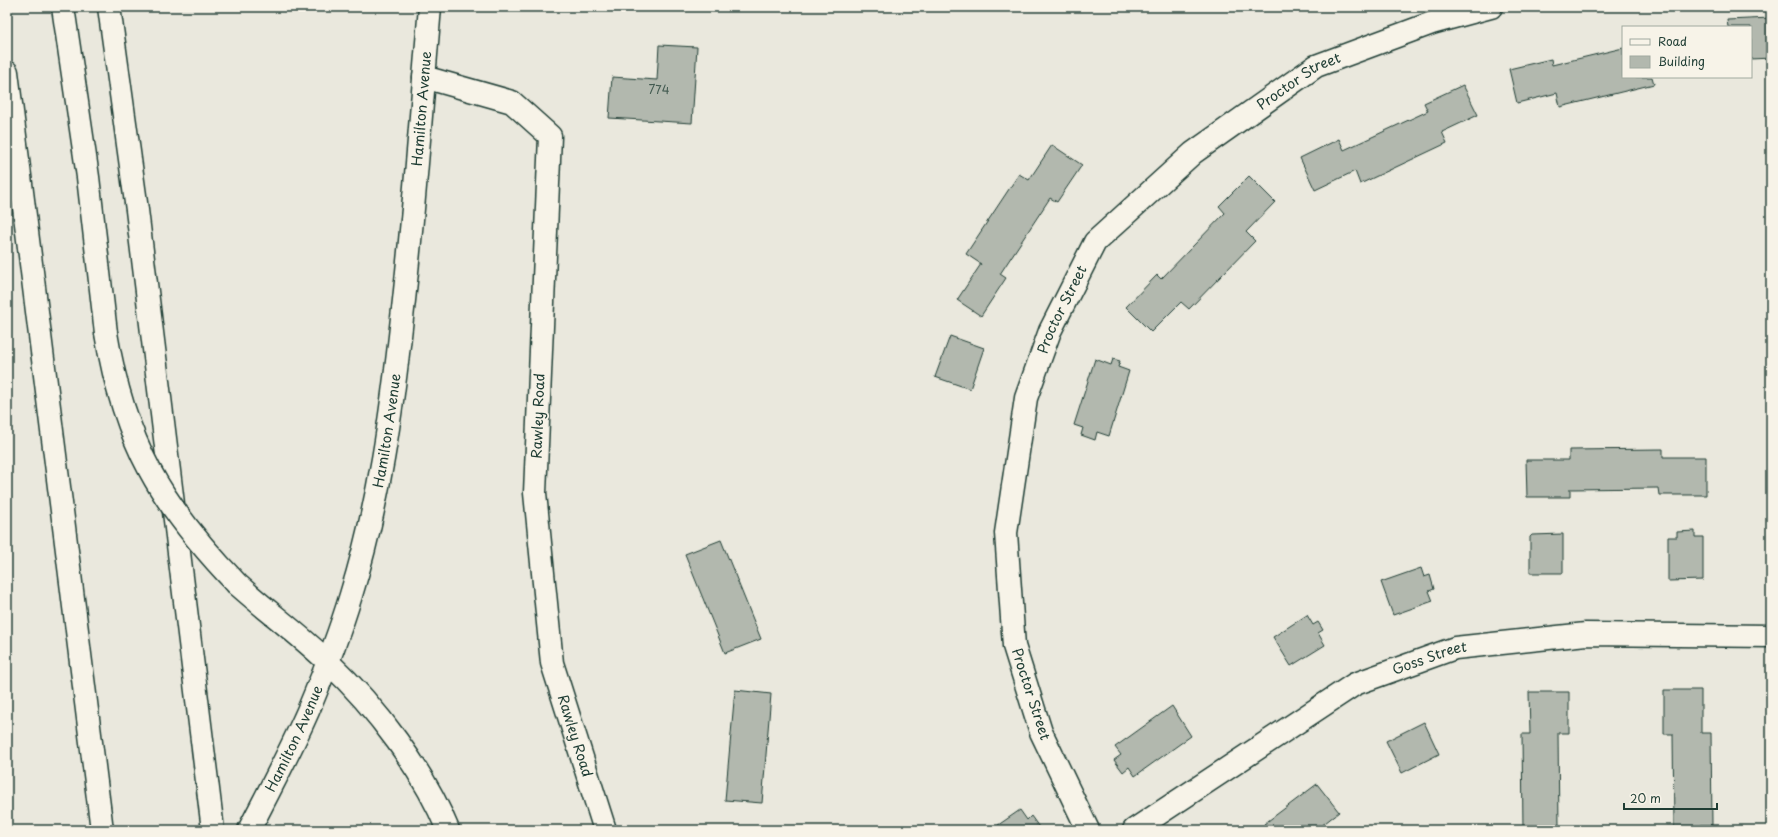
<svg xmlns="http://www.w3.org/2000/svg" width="1778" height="837" font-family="'Playpen Sans',sans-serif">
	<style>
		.building { fill: #b2b8ae; stroke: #1f3d34 }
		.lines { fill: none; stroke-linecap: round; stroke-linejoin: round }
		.minor-casing { stroke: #1f3d34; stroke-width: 25 }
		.major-casing { stroke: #1f3d34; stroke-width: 25 }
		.highway-casing { stroke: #1f3d34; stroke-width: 25 }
		.minor { stroke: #f7f3e8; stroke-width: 22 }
		.major { stroke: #f7f3e8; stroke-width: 22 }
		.highway { stroke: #f7f3e8; stroke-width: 22 }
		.highway-bridge-casing { stroke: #1f3d34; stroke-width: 25; stroke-linecap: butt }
		.highway-bridge { stroke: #f7f3e8; stroke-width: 22 }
		.labels { text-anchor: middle; stroke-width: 3.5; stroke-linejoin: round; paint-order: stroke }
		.number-label { font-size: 12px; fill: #445c52 }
		.street-label { font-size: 14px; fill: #1f3d34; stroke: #f7f3e8 }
	</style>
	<rect width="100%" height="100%" fill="#eae8dd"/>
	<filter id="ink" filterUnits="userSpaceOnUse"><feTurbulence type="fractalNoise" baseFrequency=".025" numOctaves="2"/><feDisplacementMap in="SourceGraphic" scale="8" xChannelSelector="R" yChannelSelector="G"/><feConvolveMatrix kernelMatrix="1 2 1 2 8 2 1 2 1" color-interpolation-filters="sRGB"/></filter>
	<g filter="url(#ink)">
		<path class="building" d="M 1771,18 L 1771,58 L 1751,59 L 1751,27 L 1728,27 L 1727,20 Z
			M 659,45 L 697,47 L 692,123 L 609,118 L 612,77 L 657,80 Z
			M 1623,48 L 1623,77 L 1652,77 L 1654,84 L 1560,107 L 1557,93 L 1517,103 L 1509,69 L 1551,59 L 1552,65 Z
			M 1463,85 L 1478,115 L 1442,132 L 1447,143 L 1360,184 L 1355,171 L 1315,190 L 1300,158 L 1339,139 L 1344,150 L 1428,111 L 1424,103 Z
			M 1052,145 L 1082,165 L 1057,202 L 1050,198 L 1000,274 L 1006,278 L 981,316 L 957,300 L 981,264 L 966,254 L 1019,174 L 1029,180 Z
			M 1249,176 L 1275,202 L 1246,232 L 1255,241 L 1189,309 L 1181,302 L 1151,332 L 1126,307 L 1157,275 L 1161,279 L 1225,213 L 1219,206 Z
			M 950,336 L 984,348 L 970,389 L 935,377 Z
			M 1095,359 L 1111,365 L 1113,359 L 1120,361 L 1118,367 L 1129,371 L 1109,436 L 1097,432 L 1095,440 L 1081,435 L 1083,428 L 1074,425 Z
			M 1663,449 L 1663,457 L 1706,457 L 1706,495 L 1659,495 L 1658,488 L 1570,489 L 1570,497 L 1527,497 L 1526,460 L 1569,460 L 1569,450 Z
			M 1695,531 L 1695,537 L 1703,537 L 1703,580 L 1668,581 L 1668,537 L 1677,537 L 1677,532 Z
			M 1563,534 L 1563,573 L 1530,573 L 1530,537 L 1532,535 Z
			M 721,540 L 761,639 L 725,653 L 685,554 Z
			M 1421,568 L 1424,577 L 1430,575 L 1434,589 L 1429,591 L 1433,601 L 1393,615 L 1381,582 Z
			M 1307,615 L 1313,625 L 1318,622 L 1323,630 L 1318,633 L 1325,645 L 1291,666 L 1273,637 Z
			M 735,690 L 771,694 L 762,803 L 725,800 Z
			M 1664,690 L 1701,690 L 1701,733 L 1711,733 L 1712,825 L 1701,825 L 1702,830 L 1666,830 L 1666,827 L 1674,827 L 1673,734 L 1664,734 Z
			M 1529,692 L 1569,692 L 1569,733 L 1558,733 L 1559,829 L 1570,829 L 1570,830 L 1523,829 L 1522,734 L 1530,734 Z
			M 1172,706 L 1191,736 L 1135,776 L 1129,767 L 1123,772 L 1114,760 L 1121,755 L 1115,747 Z
			M 1424,722 L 1439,754 L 1402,773 L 1386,741 Z
			M 1317,784 L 1339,812 L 1316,830 L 1268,830 L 1264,824 Z
			M 1020,810 L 1027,820 L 1031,816 L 1041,830 L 991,830 Z"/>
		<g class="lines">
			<g class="minor-casing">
				<g id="minor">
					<path id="s1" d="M 424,77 L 512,102 L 550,136 L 535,493 L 552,663 L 605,830"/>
					<path id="s2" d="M 1088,830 L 1041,732 L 1014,646 L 1006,533 L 1026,398 L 1050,331 L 1095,242 L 1193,153 L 1316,66 L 1432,23 L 1491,7"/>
					<path id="s3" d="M 1134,830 L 1355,684 L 1455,648 L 1586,634 L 1771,636"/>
				</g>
			</g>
			<g class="major-casing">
				<g id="major">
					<path id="s4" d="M 249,830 C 269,791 290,752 308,711 C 324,673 339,635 351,595 C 379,505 392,411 402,318 C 414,215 421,111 430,7"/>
				</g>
			</g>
			<g class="highway-casing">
				<path id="highway" d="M 63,7 L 88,177 L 106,333
					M 109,7 L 137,210 L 213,830
					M 7,72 L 102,830
					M 237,584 C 267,611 300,635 329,663 C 376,707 424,771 448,830"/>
			</g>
			<use href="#minor" class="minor"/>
			<use href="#major" class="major"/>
			<use href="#highway" class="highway"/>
			<g class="highway-bridge-casing">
				<path id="highway-bridge" d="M 106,333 C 124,443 161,505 237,584"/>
			</g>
			<use href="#highway-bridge" class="highway-bridge"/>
		</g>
	</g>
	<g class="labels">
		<g class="number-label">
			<text x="659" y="94">774</text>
		</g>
		<g class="street-label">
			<text dy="5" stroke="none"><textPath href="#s2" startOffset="880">Proctor Street</textPath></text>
			<text dy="5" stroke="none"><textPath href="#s4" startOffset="749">Hamilton Avenue</textPath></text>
			<text dy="5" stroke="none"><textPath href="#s2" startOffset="544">Proctor Street</textPath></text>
			<text transform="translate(538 416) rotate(-88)" y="5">Rawley Road</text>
			<text dy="5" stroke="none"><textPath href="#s4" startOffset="425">Hamilton Avenue</textPath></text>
			<text dy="5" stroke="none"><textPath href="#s3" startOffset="344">Goss Street</textPath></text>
			<text transform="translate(1031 694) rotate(72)" y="5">Proctor Street</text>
			<text dy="5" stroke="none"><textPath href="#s1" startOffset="747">Rawley Road</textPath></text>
			<text dy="5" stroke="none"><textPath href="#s4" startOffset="102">Hamilton Avenue</textPath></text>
		</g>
	</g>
	<rect width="1778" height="837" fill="none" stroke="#f7f3e8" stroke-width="24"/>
	<rect x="12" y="12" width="1754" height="813" fill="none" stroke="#1f3d34" stroke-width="1.5" filter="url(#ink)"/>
	<rect x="1622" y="26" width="130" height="52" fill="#f7f3e8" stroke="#a1aaa0"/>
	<rect x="1630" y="39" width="20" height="6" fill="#f7f3e8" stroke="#a1aaa0"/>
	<text x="1658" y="46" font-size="12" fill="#1f3d34">Road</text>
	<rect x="1630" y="56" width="20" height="12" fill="#b2b8ae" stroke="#a1aaa0"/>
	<text x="1658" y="66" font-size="12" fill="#1f3d34">Building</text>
	<path d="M1624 803v6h93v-6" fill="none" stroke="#1f3d34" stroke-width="2"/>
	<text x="1630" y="803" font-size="12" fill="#1f3d34" stroke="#f7f3e8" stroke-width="3" paint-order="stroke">20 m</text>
</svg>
